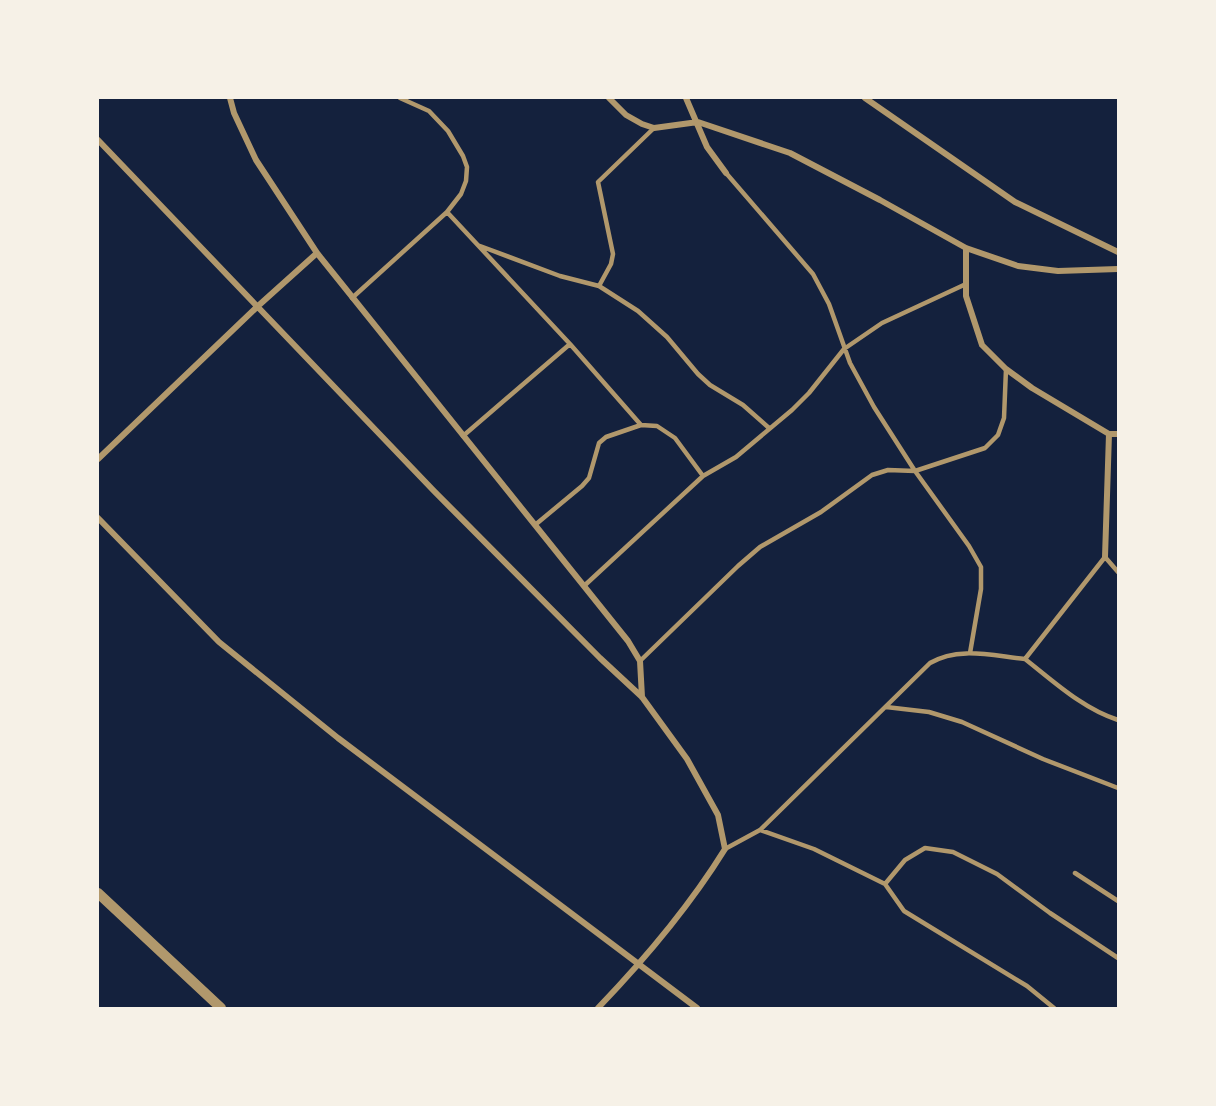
<svg xmlns="http://www.w3.org/2000/svg" width="1216" height="1106" font-family="Raleway,sans-serif">
	<style>
		.lines { fill: none; stroke-linecap: round; stroke-linejoin: round }
		.service { stroke: #b1986c; stroke-width: 4.5 }
		.minor { stroke: #b1986c; stroke-width: 6 }
		.tertiary { stroke: #b1986c; stroke-width: 10 }
	</style>
	<rect width="100%" height="100%" fill="#14213d"/>
	<g class="lines">
		<path class="service" d="M 726,173 L 813,274 L 829,304 L 850,363 L 874,407 L 915,471 L 969,546 L 981,567 L 981,589 L 970,653
			M 447,212 L 570,344 L 641,425
			M 480,246 L 560,276 L 599,286 L 638,311 L 667,337 L 698,374 L 710,385 L 743,405 L 769,428
			M 599,286 L 611,264 L 613,254 L 598,182 L 654,128
			M 352,298 L 447,212 L 461,194 L 466,181 L 467,167 L 463,156 L 448,131 L 429,111 L 400,98
			M 463,436 L 570,344
			M 535,525 L 582,486 L 589,478 L 599,443 L 606,437 L 641,425 L 657,426 L 675,438 L 703,476
			M 584,586 L 703,476 L 736,457 L 792,410 L 809,393 L 844,349 L 882,323 L 966,284
			M 1025,659 C 1053,681 1083,709 1118,720
			M 640,661 L 738,566 L 760,547 L 821,512 L 872,475 L 888,470 L 915,471 L 985,448 L 998,435 L 1004,418 L 1006,369
			M 886,707 L 929,712 L 962,722 L 1043,759 L 1118,788
			M 760,830 L 814,849 L 885,884 L 904,911 L 1027,986 L 1054,1008
			M 725,849 L 760,830 L 930,663 C 959,646 993,656 1025,659 L 1105,557 L 1118,572
			M 1075,873 L 1118,901
			M 885,884 L 905,860 L 925,848 L 953,852 L 997,874 L 1050,913 L 1118,958"/>
		<path class="minor" d="M 230,98 L 234,113 L 256,160 L 317,253 L 628,641 L 640,661 L 642,697
			M 609,98 L 626,115 L 642,124 L 654,128 L 698,122 L 790,153 L 880,200 L 966,248 L 1018,266 L 1058,271 L 1118,269
			M 686,98 L 707,147 L 726,173
			M 865,98 L 1015,202 L 1118,252
			M 98,140 L 434,491 L 600,658 L 642,697 L 687,759 L 718,815 L 725,849 C 689,907 645,959 598,1008
			M 966,248 L 966,296 L 982,345 L 1006,369 L 1032,388 L 1109,434
			M 98,459 L 258,306 L 317,253
			M 98,518 L 219,642 L 338,738 L 697,1008
			M 1105,557 L 1109,434 L 1118,434"/>
		<path class="tertiary" d="M 98,893 L 221,1008"/>
	</g>
	<rect width="1216" height="1106" fill="none" stroke="#f6f1e7" stroke-width="198"/>
</svg>
